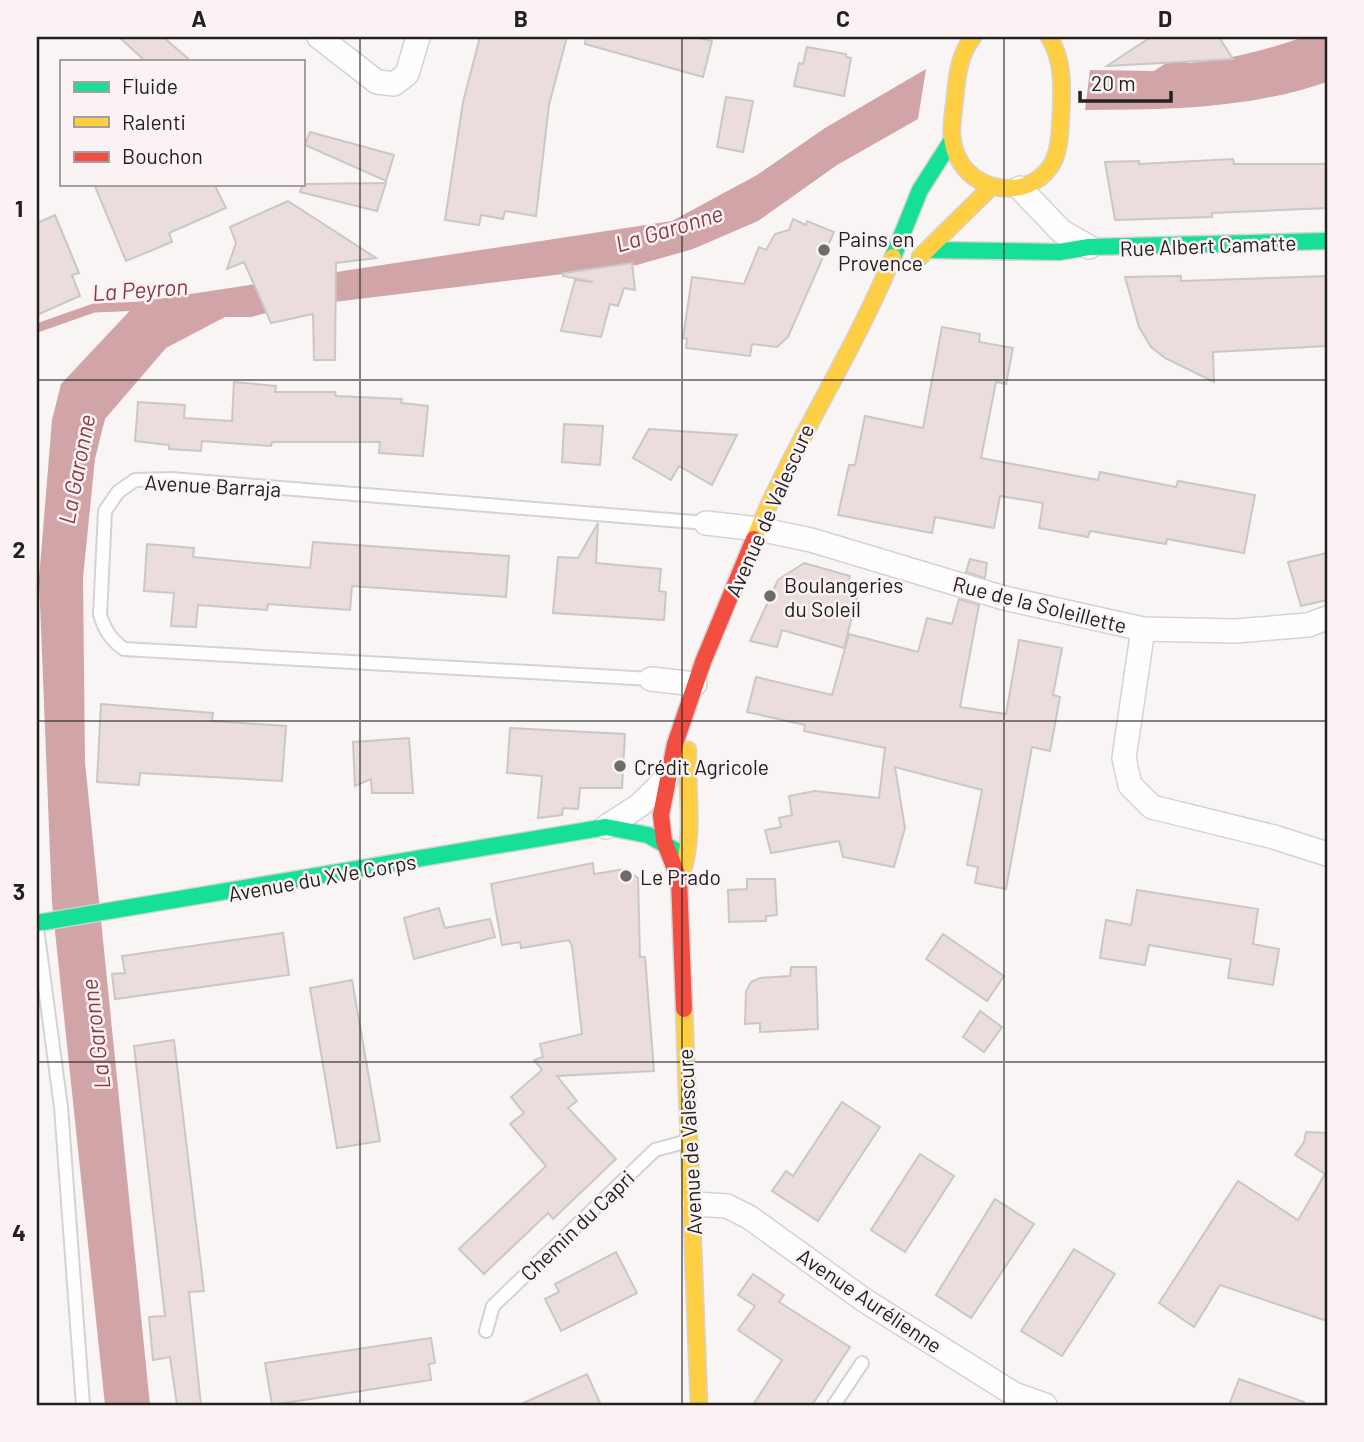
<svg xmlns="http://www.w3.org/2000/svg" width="1364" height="1442" viewBox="0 0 1364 1442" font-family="Barlow,sans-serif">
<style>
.water{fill:#d1a4a8}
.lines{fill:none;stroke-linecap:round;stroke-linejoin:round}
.stream{stroke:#d1a4a8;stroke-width:9}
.building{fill:#ebdcdd;stroke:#cac7c7;stroke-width:2}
.lane-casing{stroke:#d5d2d2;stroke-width:16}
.street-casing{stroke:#d5d2d2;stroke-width:26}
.fast-casing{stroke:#d5d2d2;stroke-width:19}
.slow-casing{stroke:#d5d2d2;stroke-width:19}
.jam-casing{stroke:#d5d2d2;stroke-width:19}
.lane{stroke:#fefefe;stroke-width:12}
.street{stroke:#fefefe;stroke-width:23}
.fast{stroke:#16e098;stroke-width:16}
.slow{stroke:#ffcf43;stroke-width:16}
.jam{stroke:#f24e42;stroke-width:16}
.grid{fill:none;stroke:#232020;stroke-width:2;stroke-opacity:0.55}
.poi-dot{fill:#6e6b6b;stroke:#fbf3f3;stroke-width:2.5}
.labels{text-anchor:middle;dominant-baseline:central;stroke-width:5;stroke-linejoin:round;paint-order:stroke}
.poi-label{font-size:21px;fill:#232020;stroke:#fbf3f3;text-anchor:start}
.street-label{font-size:21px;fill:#232020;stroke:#fbf3f3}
.water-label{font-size:23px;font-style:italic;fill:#893b46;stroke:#fbf3f3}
.neatline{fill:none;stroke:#232020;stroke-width:2.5}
.grid-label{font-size:23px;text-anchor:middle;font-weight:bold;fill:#232020}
</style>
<rect width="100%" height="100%" fill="#f9f5f5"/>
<g class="water">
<path d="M1304,37H1327V82C1248,109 1168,110 1085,110L1090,70L1154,71L1181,53L1188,63C1229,60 1265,50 1304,37Z"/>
<path d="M926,69L918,119L837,165L758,221L693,249L637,265L285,308L251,317H225L166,348L105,419L95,459L83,578L85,762L150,1405H105L52,903L39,579L52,420L61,384L138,302L672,221L757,175L825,128Z"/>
</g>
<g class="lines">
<path class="stream" d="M37,328L94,308L143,306"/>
</g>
<g class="building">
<path d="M119,37H163L191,61H145Z"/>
<path d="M480,37H567L549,105L536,216L505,211L503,219L481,215L479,225L445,220L463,102Z"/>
<path d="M586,37H694L712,41L703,77L585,44Z"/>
<path d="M1151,37H1219L1233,59L1107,66Z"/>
<path d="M807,47L846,54V57L851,58L844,96L794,86L799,63L803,64Z"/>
<path d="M726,97L753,101L743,152L717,147Z"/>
<path d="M310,132L394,155L386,181L305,145Z"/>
<path d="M1233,159L1234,164H1327V208L1212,213V217L1115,220L1105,162L1139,161V164Z"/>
<path d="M386,183L377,211L300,192L303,184Z"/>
<path d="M94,184H214L226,208L169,233L172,242L126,261Z"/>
<path d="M288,201L376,258L336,263L335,360H314L313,314L271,323L244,262L227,269L236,243L230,227Z"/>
<path d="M55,215L79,273L72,275L80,296L37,315V223Z"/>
<path d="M793,219L806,225L807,221L834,232L788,337L777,347L752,344L750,356L686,348L687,339L683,338L692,277L744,284L759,247L766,250L775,234L789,230Z"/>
<path d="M632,263L635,290L624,288L618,306L610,304L601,337L561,331L575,280L593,282L563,276V273Z"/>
<path d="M1181,276V281L1327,276V346L1213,352L1214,382L1165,358L1151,347L1139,327L1125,277Z"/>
<path d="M942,327L980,334L979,342L1013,348L1006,384L996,382L981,458L1098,480L1100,472L1176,487L1178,481L1255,495L1244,553L1167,539L1166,544L1090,531L1088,537L1039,528L1043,503L1000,496L994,528L935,517L932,533L838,515L849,465H855L865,416L923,428Z"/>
<path d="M234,382L276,386L275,392H335L336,396L402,399L401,403L428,406L423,456L379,453L380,442H272L271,446L202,441L201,451L169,449V445L135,441L138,402L185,405L184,418L232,421Z"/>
<path d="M564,424L603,426L600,465L562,462Z"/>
<path d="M649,429L737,435L712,485L679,466L671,480L633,458Z"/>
<path d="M598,523L596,563L661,569L659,591L666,592L664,620L553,613L558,557L578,558Z"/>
<path d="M313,542L509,556L506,597L352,586L350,610L268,604L267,610L198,605L196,627L171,626L174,593L144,591L147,544L194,548L193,557L310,568Z"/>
<path d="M1327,553V600L1301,606L1288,562Z"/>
<path d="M970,559L987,563L985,578L966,572Z"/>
<path d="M804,563L850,576L846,590L858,593L844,648L782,630L777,647L750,641L778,580Z"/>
<path d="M959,599L979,605L960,707L1006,714L1019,640L1062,648L1053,695L1060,697L1050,751L1032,747L1006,889L975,883L978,867L967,865L982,790L895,767L905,828L894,867L843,857L839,841L771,853L765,830L781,827L779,818L792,815L789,796L815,791L879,798L885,748L804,731L805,725L747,712L756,677L832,695L849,634L918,652L927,618L952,624Z"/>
<path d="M101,704L213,713L212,721L286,726L282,781L140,773L139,785L97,782Z"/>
<path d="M510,728L625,734L622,788H580L578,809L563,808L562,815L538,818L542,776L507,773Z"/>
<path d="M409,738L413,793H372L371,779L355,786L353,742Z"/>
<path d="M593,863L594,874L625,869L638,878L640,957H645L654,1071L557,1076L577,1101L568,1108L616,1159L553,1219L548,1213L484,1274L459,1249L546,1166L510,1124L524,1113L511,1097L542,1070L534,1060L543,1057L540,1044L582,1034L572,946L569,940L521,948L520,942L502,945L491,884Z"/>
<path d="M747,879H775L777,915L766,916V921L729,922L728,890L747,889Z"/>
<path d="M1137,890L1258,909L1253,944L1279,949L1273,985L1228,978L1231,959L1149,945L1145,965L1100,958L1106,920L1131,925Z"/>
<path d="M439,908L445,928L490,919L495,937L414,959L404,918Z"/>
<path d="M283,933L289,975L115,999L112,974L125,973L122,956Z"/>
<path d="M943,934L1004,976L987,1001L926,959Z"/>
<path d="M791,967H816L818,1029L760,1032V1023L745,1024L746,991L751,982L760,978L790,976Z"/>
<path d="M352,980L380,1141L337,1148L310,988Z"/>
<path d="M980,1011L1002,1027L984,1052L963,1037Z"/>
<path d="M174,1040L204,1291L189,1292L201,1405H177L170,1357L153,1360L149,1317L165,1316L134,1046Z"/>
<path d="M842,1102L880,1127L818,1221L772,1191L786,1171L793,1176Z"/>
<path d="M1306,1132L1327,1133V1321L1220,1285L1194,1327L1159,1303L1238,1181L1298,1220L1325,1174L1295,1155L1304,1142Z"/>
<path d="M920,1154L954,1176L905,1252L871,1230Z"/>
<path d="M995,1199L1034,1224L971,1318L936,1295Z"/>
<path d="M1074,1249L1115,1274L1062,1356L1021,1331Z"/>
<path d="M616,1252L637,1293L561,1331L545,1299L559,1292L555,1284Z"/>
<path d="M753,1274L784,1295L779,1302L850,1347L812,1405H753L782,1360L738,1330L755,1306L738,1295Z"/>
<path d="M431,1338L435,1363L429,1364L431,1380L272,1405L265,1363Z"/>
<path d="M587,1374L601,1405H519Z"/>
<path d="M1239,1379L1304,1402V1405H1229Z"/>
</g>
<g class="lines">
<g class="lane-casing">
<g id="lane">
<path d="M651,679L124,649C110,639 105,630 100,615L105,511L118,492L135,480L171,479L706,523"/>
<path d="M37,928L61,1107L83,1405"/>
<path d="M486,1331L493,1306L655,1150L688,1141"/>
<path d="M834,1405L862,1363"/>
</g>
</g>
<g class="street-casing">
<g id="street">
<path d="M319,37L377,82L394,84L407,74L418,37"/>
<path d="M1020,188L1061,231L1089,247"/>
<path d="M706,523L758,529L811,540L1004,598L1143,629L1235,631L1308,625L1327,618"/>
<path d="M1143,629L1124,758L1130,785L1152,807L1274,837L1327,854"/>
<path d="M651,679L695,684"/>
<path d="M606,827L640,805L666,779"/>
<path d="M694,1204L727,1206L749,1217L864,1300L1014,1394L1045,1405"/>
</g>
</g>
<g class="fast-casing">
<g id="fast">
<path d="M928,250L1059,252L1089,247L1327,241"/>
<path d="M893,257L920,190L952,140"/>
<path d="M37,923L606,827L648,835L678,852"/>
</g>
</g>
<g class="slow-casing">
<g id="slow">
<path d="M973,37C959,55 957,76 955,98C953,117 948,137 957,156C973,192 1026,201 1050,167C1060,153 1060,132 1061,115C1062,88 1064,61 1049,37"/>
<path d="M920,257L990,188"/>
<path d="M754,539C794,442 853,354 893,257"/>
<path d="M682,873C695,834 686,791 688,750"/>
<path d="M684,1009L699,1405"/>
</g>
</g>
<g class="jam-casing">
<path id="jam" d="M684,1009L679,879L664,841L661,815L675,744L703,662L754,539"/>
</g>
<use href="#lane" class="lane"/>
<use href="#street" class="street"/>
<use href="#fast" class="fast"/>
<use href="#slow" class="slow"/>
<use href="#jam" class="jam"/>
</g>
<path class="grid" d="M360,37V1405M682,37V1405M1004,37V1405M37,380H1327M37,721H1327M37,1062H1327"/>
<g class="poi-dot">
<circle cx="824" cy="250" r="7"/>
<circle cx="770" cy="596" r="7"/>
<circle cx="620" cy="766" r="7"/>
<circle cx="626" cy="876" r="7"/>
</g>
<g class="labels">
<g class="poi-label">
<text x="838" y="238">Pains en<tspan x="838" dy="24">Provence</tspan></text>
<text x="784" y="584">Boulangeries<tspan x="784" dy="24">du Soleil</tspan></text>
<text x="634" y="766">Crédit Agricole</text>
<text x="640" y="876">Le Prado</text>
</g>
<g class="street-label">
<text transform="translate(1208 245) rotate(-2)">Rue Albert Camatte</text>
<text transform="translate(213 485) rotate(3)">Avenue Barraja</text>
<text transform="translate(769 510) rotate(-66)">Avenue de Valescure</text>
<text transform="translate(1040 604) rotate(14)">Rue de la Soleillette</text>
<text transform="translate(322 877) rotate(-10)">Avenue du XVe Corps</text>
<text transform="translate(689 1142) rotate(-93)">Avenue de Valescure</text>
<text transform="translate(577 1225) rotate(-44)">Chemin du Capri</text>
<text transform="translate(870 1300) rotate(34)">Avenue Aurélienne</text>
</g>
<g class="water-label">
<text transform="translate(669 228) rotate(-17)">La Garonne</text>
<text transform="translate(140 289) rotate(-4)">La Peyron</text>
<text transform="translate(76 469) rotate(-79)">La Garonne</text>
<text transform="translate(95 1034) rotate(-97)">La Garonne</text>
</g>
</g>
<rect width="1364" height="1442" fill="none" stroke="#fbf3f3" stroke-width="77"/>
<rect x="60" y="60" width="245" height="126" fill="#fbf3f3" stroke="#a59f9f" stroke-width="2"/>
<rect x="74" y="82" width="35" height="10" fill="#16e098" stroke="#a59f9f" stroke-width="2"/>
<text x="122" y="94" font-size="21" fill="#232020">Fluide</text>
<rect x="74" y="117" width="35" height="10" fill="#ffcf43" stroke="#a59f9f" stroke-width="2"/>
<text x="122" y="130" font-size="21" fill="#232020">Ralenti</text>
<rect x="74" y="152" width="35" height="10" fill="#f24e42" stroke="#a59f9f" stroke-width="2"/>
<text x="122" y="164" font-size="21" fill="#232020">Bouchon</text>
<path d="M1080 91v10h91v-10" fill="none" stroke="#232020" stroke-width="3.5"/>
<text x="1091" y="91" font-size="21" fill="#232020" stroke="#fbf3f3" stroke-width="5" paint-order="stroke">20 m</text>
<rect x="38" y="38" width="1288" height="1366" class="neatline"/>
<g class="grid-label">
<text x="199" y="27">A</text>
<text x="521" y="27">B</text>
<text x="843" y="27">C</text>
<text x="1165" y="27">D</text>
<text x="19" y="217">1</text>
<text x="19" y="558">2</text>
<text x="19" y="900">3</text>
<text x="19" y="1241">4</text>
</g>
</svg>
